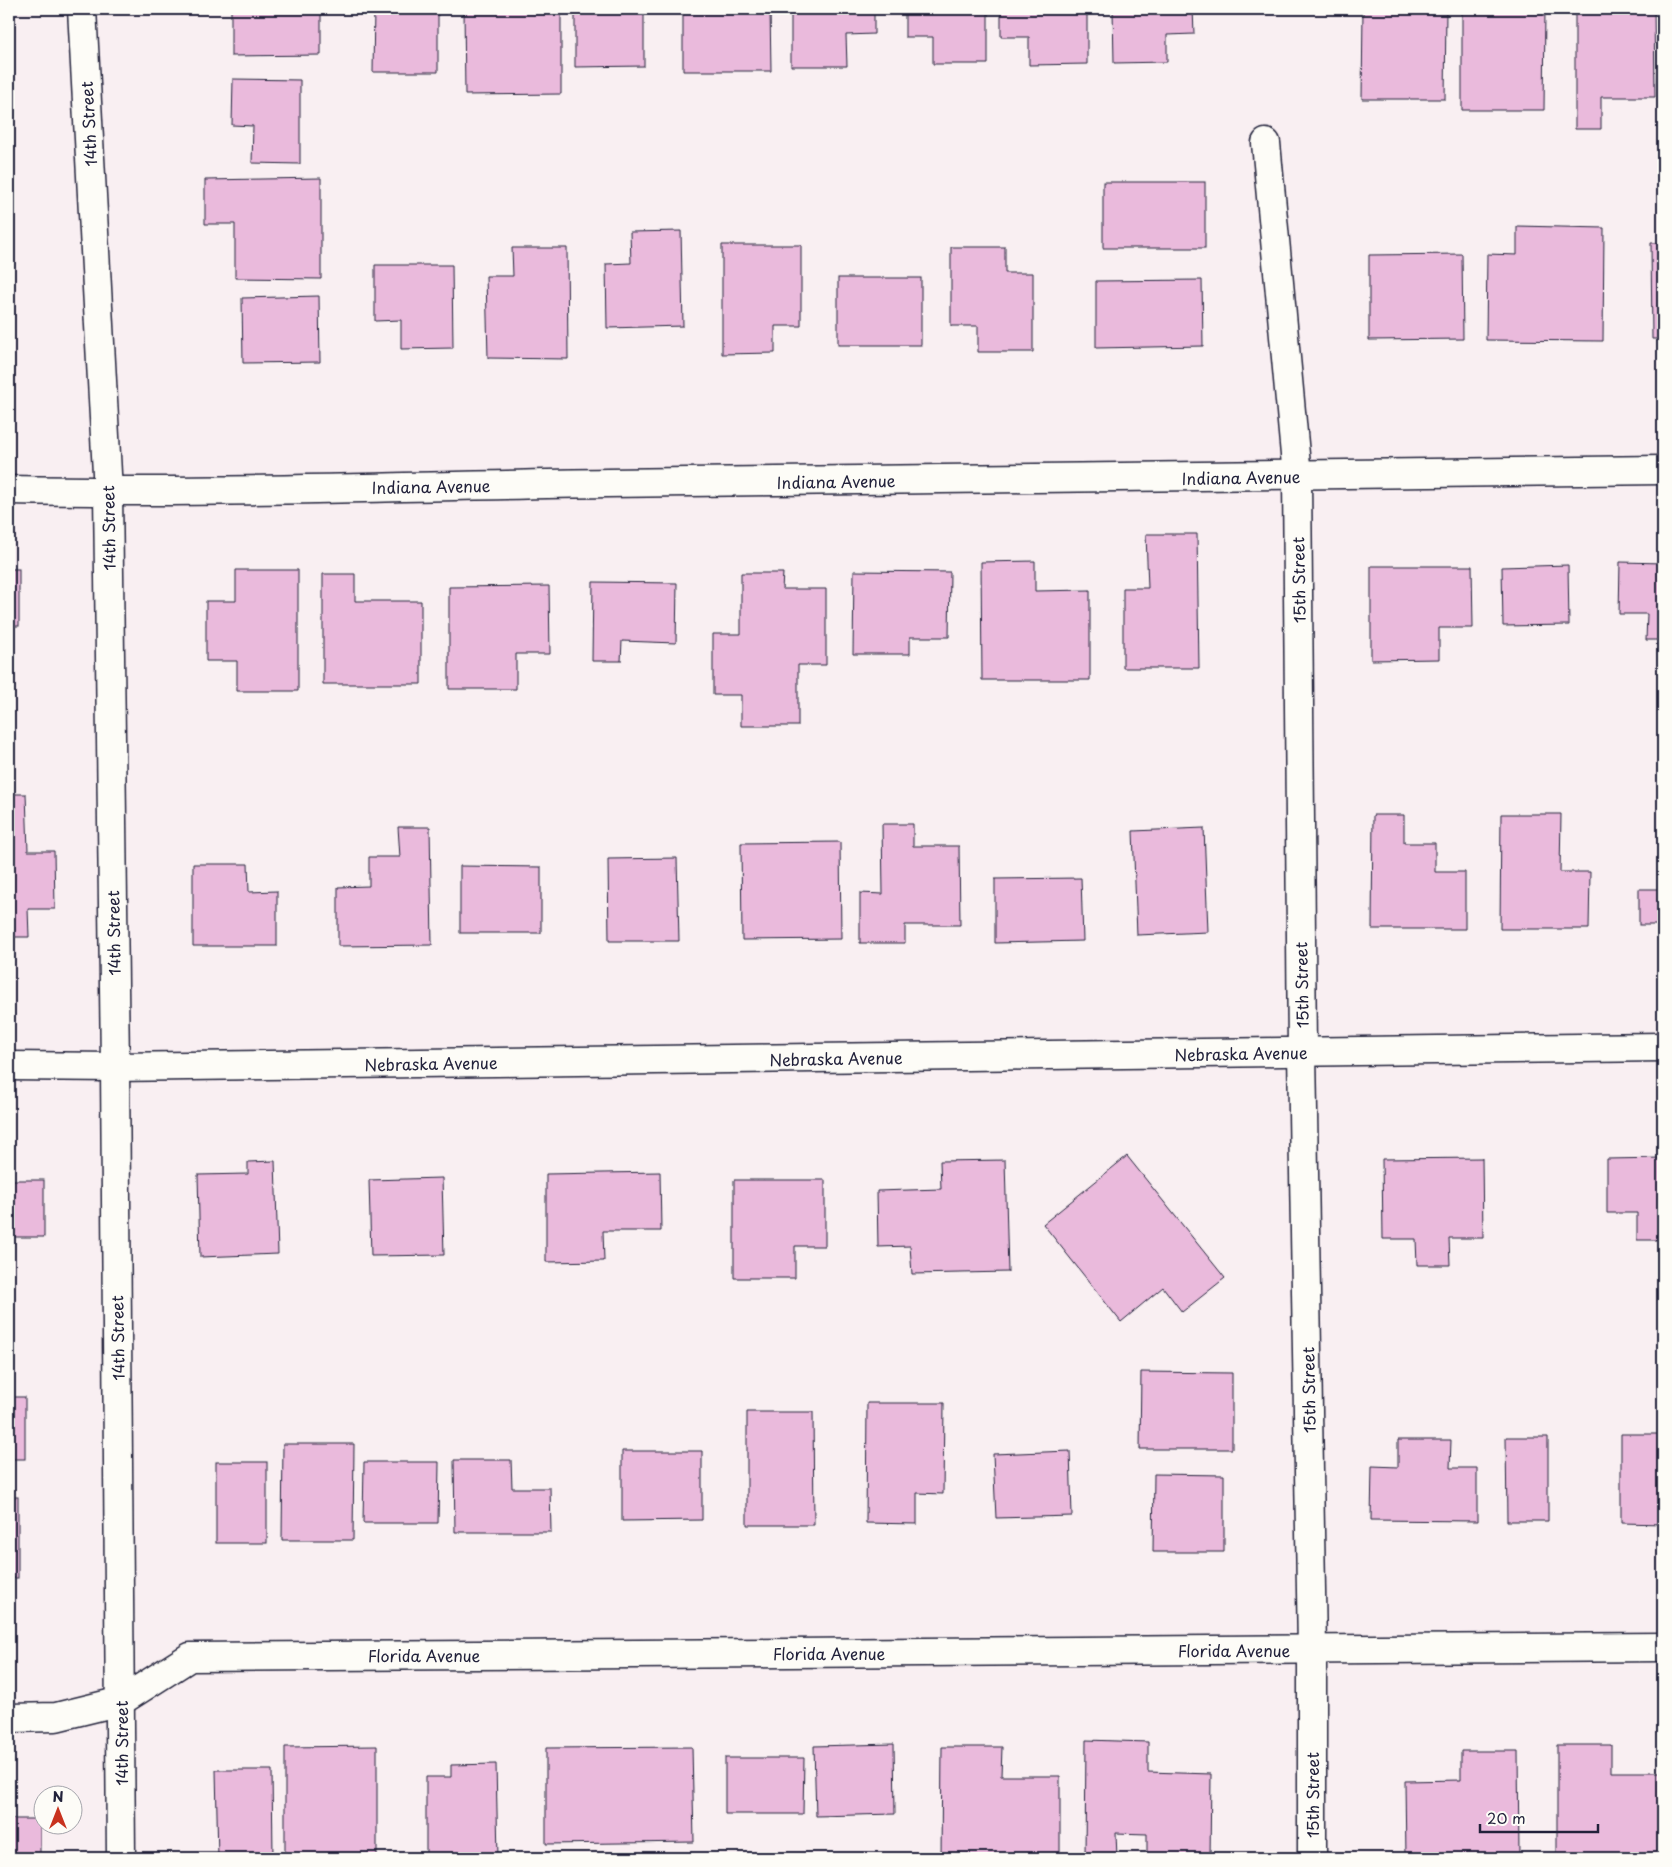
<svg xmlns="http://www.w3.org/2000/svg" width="1672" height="1867" viewBox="0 0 1672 1867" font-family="'Playpen Sans',sans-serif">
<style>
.building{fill:#eabadc;stroke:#22223b}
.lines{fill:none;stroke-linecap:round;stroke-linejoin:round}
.minor-casing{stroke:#22223b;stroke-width:31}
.tertiary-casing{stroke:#22223b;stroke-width:31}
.secondary-casing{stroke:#22223b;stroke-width:31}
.minor{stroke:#fdfcf7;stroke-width:28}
.tertiary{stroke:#fdfcf7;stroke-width:28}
.secondary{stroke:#fdfcf7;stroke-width:28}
.labels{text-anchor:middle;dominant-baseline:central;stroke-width:4.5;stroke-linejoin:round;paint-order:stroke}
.street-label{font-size:16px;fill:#22223b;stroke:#fdfcf7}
</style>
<rect width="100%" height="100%" fill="#f9eff2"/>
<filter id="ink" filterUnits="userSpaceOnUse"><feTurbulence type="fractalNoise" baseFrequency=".02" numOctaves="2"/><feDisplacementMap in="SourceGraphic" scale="10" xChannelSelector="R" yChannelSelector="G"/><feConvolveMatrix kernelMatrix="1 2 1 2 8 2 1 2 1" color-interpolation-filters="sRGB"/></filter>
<g filter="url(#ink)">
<g class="building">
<path d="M231,9H321V55L231,56Z"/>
<path d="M374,9H438V72H373Z"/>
<path d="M464,9H561V94L465,95Z"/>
<path d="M575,9H644V66L575,67Z"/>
<path d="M683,9H770L771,71H683Z"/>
<path d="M791,9H874V34L846,35L847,66H791Z"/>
<path d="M905,9H988V64H933V37H905Z"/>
<path d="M1001,9H1087V64L1029,65V37H1001Z"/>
<path d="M1113,9H1193L1194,34L1167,35V62L1114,63Z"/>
<path d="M1363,9H1446L1445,99H1362Z"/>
<path d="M1462,9H1545L1544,110H1462Z"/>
<path d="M1575,9H1654L1655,97H1601V129H1575Z"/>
<path d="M233,79L300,80V164L252,163L253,126L232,125Z"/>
<path d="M9,112H10L11,198H9Z"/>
<path d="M321,178V279L235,278V224H205V180Z"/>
<rect x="1103" y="182" width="102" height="66"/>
<path d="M1517,226L1604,228L1603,341L1486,340L1487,254L1517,255Z"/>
<path d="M681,231L683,326L607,328L606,264L631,263L630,232Z"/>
<path d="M1651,243H1663V339H1652Z"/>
<path d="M722,245H801V326H775V353L722,354Z"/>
<path d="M951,247H1005V273H1033V352H978V326H951Z"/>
<path d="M512,248H567L568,359L488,358L486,276H513Z"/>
<path d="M1462,254L1463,339L1369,340V255Z"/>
<path d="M375,265H452L453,348L401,349V320L375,321Z"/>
<rect x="838" y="278" width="83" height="67"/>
<path d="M1202,280L1203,346L1096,348V281Z"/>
<path d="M319,296L320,362L243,363L242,298Z"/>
<path d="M1146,534H1197L1199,668H1123V588H1148Z"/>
<path d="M1035,561V591L1090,590V680H982L981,562Z"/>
<path d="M1620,562L1663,563V640H1646L1647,614H1619Z"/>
<path d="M1568,565L1569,625L1503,626L1502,567Z"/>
<path d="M1371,566H1472L1473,628H1439V659L1371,660Z"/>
<rect x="9" y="569" width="10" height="57"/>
<path d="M236,570H298V691H237V661H206V601H236Z"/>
<path d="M854,571L950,572L949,637H910V654H853Z"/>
<path d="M741,573H783L782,589H826V665H798V726H741V695H713V634H741Z"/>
<path d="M323,574H355V601H421V684H323Z"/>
<path d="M593,582L677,583L676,643L622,641L621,661H592Z"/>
<path d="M549,586L550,654H516V689H449V587Z"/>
<path d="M9,794H26L28,851H54L55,909H28L29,937H9Z"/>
<path d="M1501,814H1561L1560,872H1590L1589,929H1500Z"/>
<path d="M1373,815H1404V843H1435V872H1465V929H1372Z"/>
<path d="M882,824H913V846H959L960,925H905V943H860V893L883,894Z"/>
<path d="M398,827H430L432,945L338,946V887L369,886V857H400Z"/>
<path d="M1204,828L1208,932L1137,935L1133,831Z"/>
<path d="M840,842L841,939L742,940L741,843Z"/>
<path d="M677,858L679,941H609L608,859Z"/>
<path d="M193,864H248L249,892L277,891V946H193Z"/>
<path d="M460,866L541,867V933H460Z"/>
<path d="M1081,878L1083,941L995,943V879Z"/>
<rect x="1639" y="889" width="24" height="36"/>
<path d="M1127,1156L1225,1278L1182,1312L1163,1287L1121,1322L1043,1224Z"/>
<path d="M1482,1158L1483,1238H1449L1450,1265H1417L1416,1239H1383L1382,1159Z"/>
<path d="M1663,1158V1240H1637V1213H1607V1159Z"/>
<path d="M1005,1160L1008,1272L912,1274L910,1246L878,1247L877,1191L941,1189L940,1161Z"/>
<path d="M275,1161L278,1254L200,1257L198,1175L248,1174V1162Z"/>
<path d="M660,1172L661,1231H603L604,1261L546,1262V1174Z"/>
<path d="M442,1178L444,1255L371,1256L369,1180Z"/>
<rect x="9" y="1180" width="35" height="57"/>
<path d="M734,1180H825V1246H795V1278H734Z"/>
<path d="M1141,1372L1232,1373V1449H1140Z"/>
<rect x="9" y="1397" width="16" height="62"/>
<path d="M867,1403H944L943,1494L917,1493V1524L866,1523Z"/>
<path d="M747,1412H813L814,1525H747Z"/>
<path d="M1621,1434H1663V1524L1621,1523Z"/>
<path d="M1506,1437H1548V1521H1507Z"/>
<path d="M1398,1440H1451L1450,1468H1477V1521L1371,1520L1372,1466L1398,1467Z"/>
<path d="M283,1444H354L353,1540H282Z"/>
<path d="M622,1451H702V1520L622,1521Z"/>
<path d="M1070,1451L1072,1516L996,1518L993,1454Z"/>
<path d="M454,1460H511L512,1488H550L551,1532H455Z"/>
<rect x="216" y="1462" width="51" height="81"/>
<path d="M364,1462H439L438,1523H363Z"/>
<path d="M1154,1474L1224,1475V1552H1153Z"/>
<rect x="9" y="1497" width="9" height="81"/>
<path d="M1086,1740L1148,1742V1772L1211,1774L1210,1858H1147V1834L1116,1833L1117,1858H1085Z"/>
<path d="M894,1744L895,1814L816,1816L814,1746Z"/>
<path d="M1557,1745H1611V1772H1663V1855H1557Z"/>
<path d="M377,1746V1858H285V1747Z"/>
<path d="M692,1747L694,1842L546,1844V1748Z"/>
<path d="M942,1747H1002L1001,1776H1060V1858H941Z"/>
<path d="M1461,1751H1518L1519,1858H1406L1405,1781L1461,1780Z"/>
<path d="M725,1758H804L803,1814H725Z"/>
<path d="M496,1764L498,1858H426V1777H451V1765Z"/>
<path d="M216,1770H272L273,1858H218Z"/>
<rect x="9" y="1819" width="31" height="39"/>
</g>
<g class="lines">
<g class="minor-casing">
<g id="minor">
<path d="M82,9L108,492L115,1067L121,1858"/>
<path d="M1266,143L1297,476L1302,1052"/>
<path d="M9,490C208,494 408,486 607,483C959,478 1311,476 1663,470"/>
<path d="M9,1718L56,1717L121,1701L190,1657L1663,1647"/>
</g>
</g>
<g class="tertiary-casing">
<path id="tertiary" d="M1302,1052L1312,1650V1858"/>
</g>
<g class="secondary-casing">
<path id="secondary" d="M9,1066L115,1067L1663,1047"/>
</g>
<use href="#minor" class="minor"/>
<use href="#tertiary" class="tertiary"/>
<use href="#secondary" class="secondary"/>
</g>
</g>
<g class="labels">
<g class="street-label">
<text transform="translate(88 124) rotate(-93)">14th Street</text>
<text transform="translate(1241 477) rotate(-1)">Indiana Avenue</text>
<text transform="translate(836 481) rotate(-1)">Indiana Avenue</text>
<text transform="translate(431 486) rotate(-1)">Indiana Avenue</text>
<text transform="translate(108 528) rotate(-91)">14th Street</text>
<text transform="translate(1298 580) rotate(-91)">15th Street</text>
<text transform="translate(113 933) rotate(-91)">14th Street</text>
<text transform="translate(1301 985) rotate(-91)">15th Street</text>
<text transform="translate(1241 1053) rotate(-1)">Nebraska Avenue</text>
<text transform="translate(836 1058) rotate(-1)">Nebraska Avenue</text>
<text transform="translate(431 1063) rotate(-1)">Nebraska Avenue</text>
<text transform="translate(117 1338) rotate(-91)">14th Street</text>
<text transform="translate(1308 1390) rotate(-91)">15th Street</text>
<text x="1234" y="1650">Florida Avenue</text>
<text x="829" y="1653">Florida Avenue</text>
<text x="424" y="1655">Florida Avenue</text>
<text transform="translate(121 1743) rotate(-90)">14th Street</text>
<text transform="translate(1312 1795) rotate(-90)">15th Street</text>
</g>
</g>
<rect width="1672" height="1867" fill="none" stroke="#fdfcf7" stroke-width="30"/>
<rect x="15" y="15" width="1642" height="1837" fill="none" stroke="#22223b" stroke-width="2" filter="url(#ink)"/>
<g transform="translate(58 1810)"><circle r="24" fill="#fdfcf7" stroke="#a5a5ac"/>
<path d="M0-4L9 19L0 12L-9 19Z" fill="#c8321e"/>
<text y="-8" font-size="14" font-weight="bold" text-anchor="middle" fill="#22223b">N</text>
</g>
<path d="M1480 1824v8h118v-8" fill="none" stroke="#22223b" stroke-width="2.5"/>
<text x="1487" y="1824" font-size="15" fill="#22223b" stroke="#fdfcf7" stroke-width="4" paint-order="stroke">20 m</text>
</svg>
